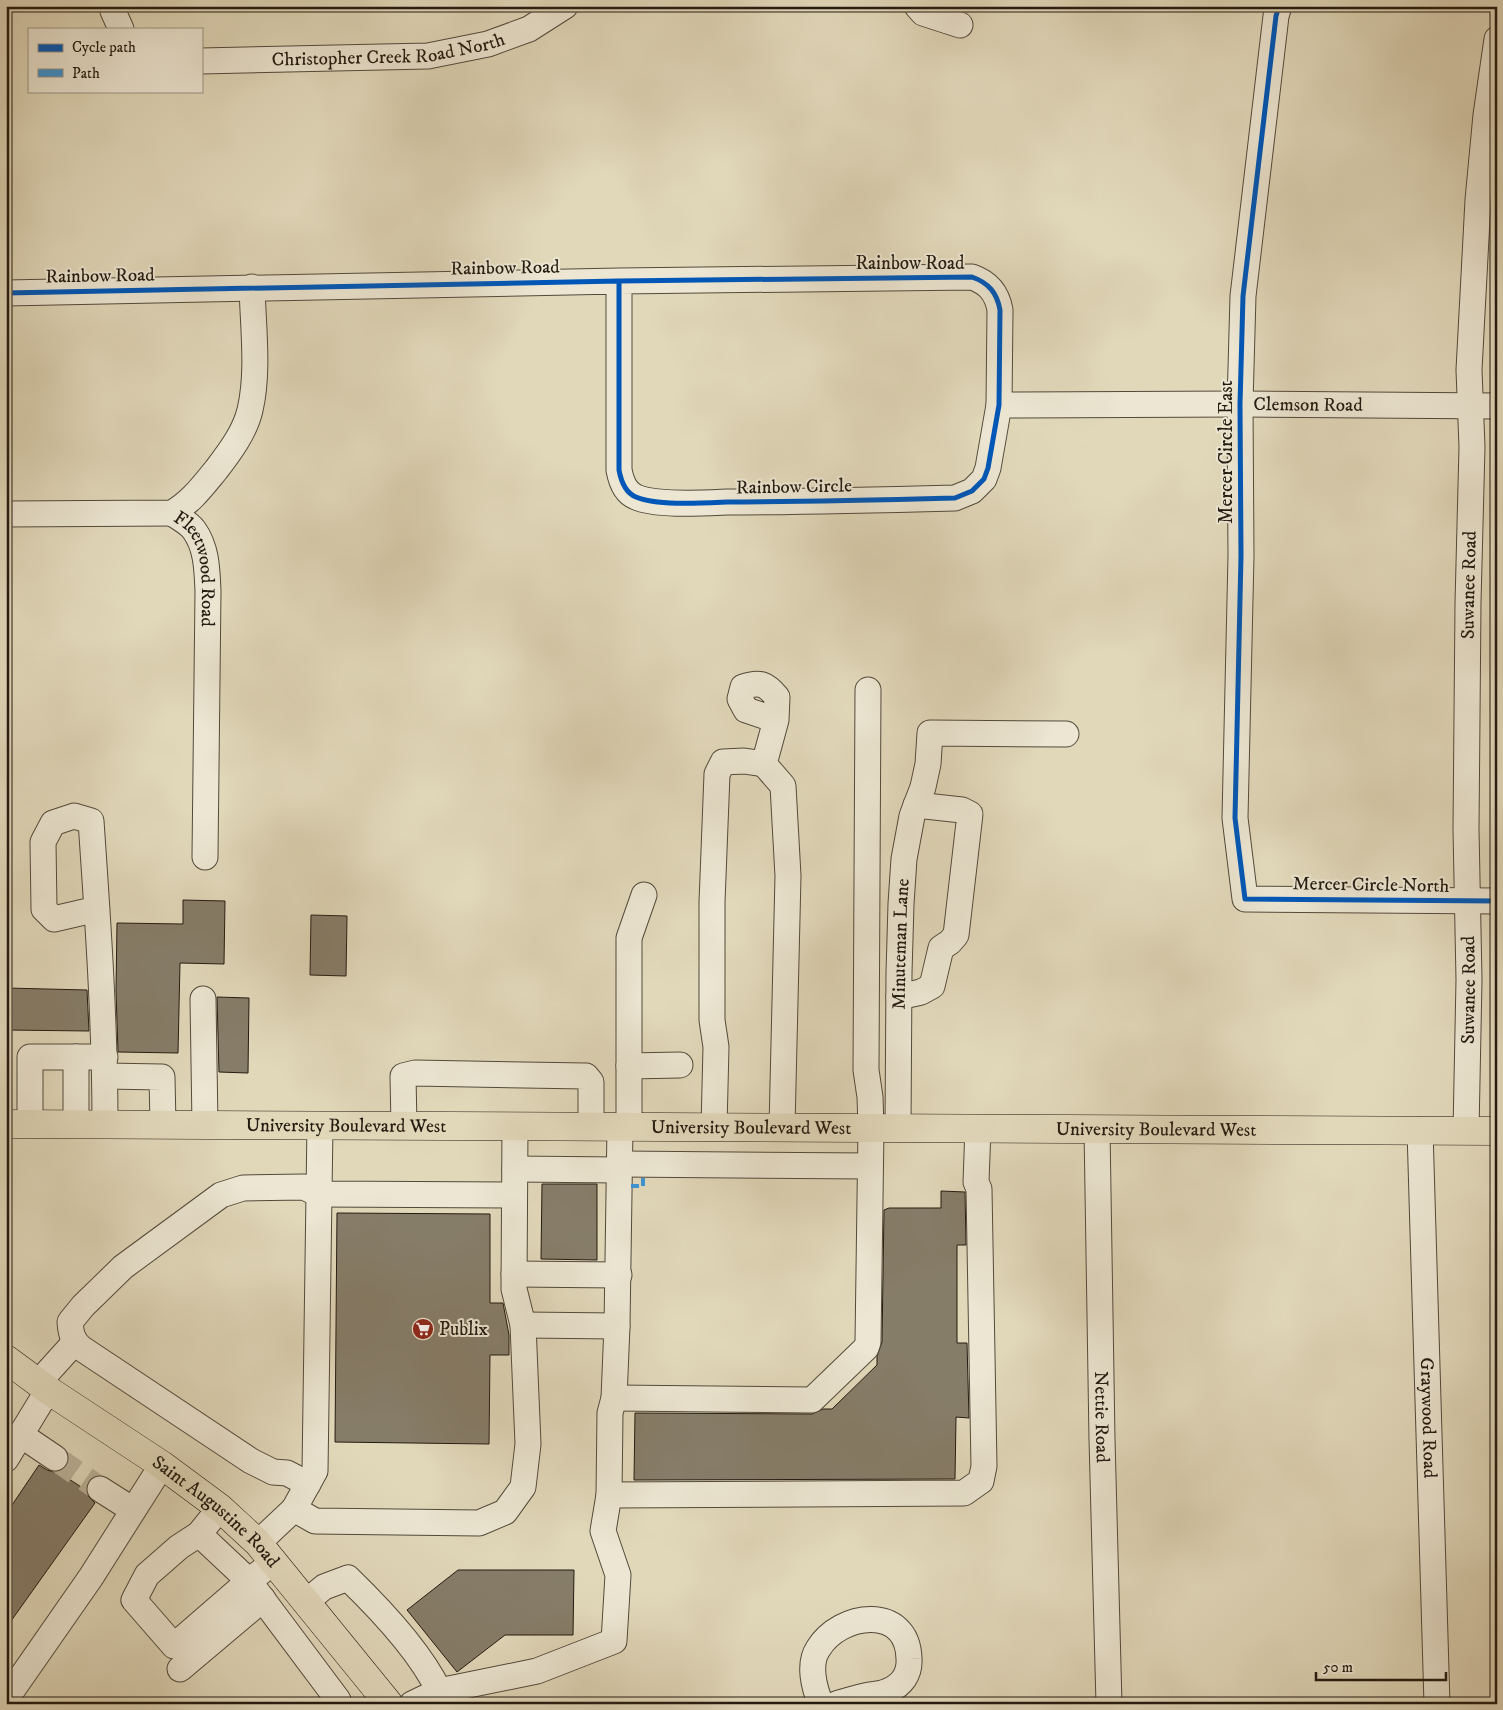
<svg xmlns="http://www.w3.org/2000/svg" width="1503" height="1710" viewBox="0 0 1503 1710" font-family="'IM FELL DW Pica',serif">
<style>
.building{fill:#867d69;stroke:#241b11}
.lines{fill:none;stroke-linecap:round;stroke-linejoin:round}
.minor-tunnel{stroke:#bbb298;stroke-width:25;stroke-dasharray:25 12;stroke-linecap:butt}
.minor-casing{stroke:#534a3b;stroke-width:27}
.major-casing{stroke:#241b11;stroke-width:29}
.minor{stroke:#ece6d2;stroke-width:25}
.major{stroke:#e1d8ba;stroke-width:28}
.quiet{stroke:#3b94d3;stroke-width:4;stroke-dasharray:8 4;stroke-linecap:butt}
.cycleway-casing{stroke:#ece6d2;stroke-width:8}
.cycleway{stroke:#0057b8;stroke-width:5}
.labels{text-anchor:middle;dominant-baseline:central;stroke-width:4;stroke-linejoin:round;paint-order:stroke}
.street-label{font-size:19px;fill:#241b11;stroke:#ece6d2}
.poi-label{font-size:19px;fill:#241b11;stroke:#ece6d2;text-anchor:start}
</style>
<rect width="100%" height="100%" fill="#e1d8ba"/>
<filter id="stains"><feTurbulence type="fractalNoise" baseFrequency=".004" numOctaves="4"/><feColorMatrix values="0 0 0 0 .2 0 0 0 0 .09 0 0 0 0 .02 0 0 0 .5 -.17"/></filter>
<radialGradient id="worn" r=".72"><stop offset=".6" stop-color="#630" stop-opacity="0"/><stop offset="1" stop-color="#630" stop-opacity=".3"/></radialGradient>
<g class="building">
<path d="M183,900L225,901L224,964L180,963L178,1053L118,1052L116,991L117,923L183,924Z"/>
<path d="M311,915L347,916L346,976L310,975Z"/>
<path d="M6,988L87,990L89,1031L6,1030Z"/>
<path d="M217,997L249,998L248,1073L219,1072Z"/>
<path d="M542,1184H597V1260L541,1259Z"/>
<path d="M941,1191L965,1192L966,1245H957V1343H967L969,1418L956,1417L955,1479L634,1480L635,1413L812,1414L823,1409H832L877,1365V1356L882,1342L884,1210L889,1208H941Z"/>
<path d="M337,1213L490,1214V1303H503L509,1335V1355H490L489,1444L335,1442Z"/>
<path d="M39,1465L47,1470L54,1472H58L86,1490L88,1496L95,1503L6,1628V1514Z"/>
<path d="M458,1570H574L573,1635H505L457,1672L407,1610Z"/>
</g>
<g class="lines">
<path class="minor-tunnel" d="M55,1458L100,1489"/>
<g class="minor-casing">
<g id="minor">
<path d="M113,6V11L121,29"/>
<path d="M917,6L923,13L960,25"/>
<path d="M1279,6L1276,16L1243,296L1240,404L1241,556L1235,818L1245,899L1497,901"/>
<path id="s1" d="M201,61L428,56L488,44L529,29L565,6"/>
<path d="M6,293L619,281L972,277C989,283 997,293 1000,310L999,405L988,468L984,479L972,491L955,498C879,500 803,502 727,502C704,503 656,506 636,497C626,493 621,481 619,470V281"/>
<path id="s2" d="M999,405L1240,404L1497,406"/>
<path id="s3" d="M172,513C179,518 189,523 194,530C207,548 207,570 208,591L205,857"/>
<path d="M6,514L172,513C191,502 202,487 216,470C229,453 245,432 250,410C259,372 253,326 252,287"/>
<path d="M776,720L746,710L740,699L743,687C760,681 766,684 777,697L776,720L764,764L783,786L788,876L782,1127"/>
<path d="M97,909L54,919L44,909L43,842L53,823L74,816L91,821C98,922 105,1023 105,1125"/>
<path d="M899,997L921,992L932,986L941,948L950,942L956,935L970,814L962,810L916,805"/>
<path d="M203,999L205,1125"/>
<path d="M629,1066L680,1065"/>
<path d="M105,1076L162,1077L163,1125"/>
<path d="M30,1124V1057H105"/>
<path d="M76,1124V1057"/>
<path d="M404,1126L403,1076L415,1073L586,1076L591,1082V1127"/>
<path d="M620,1127L617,1326L614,1398L610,1413L609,1495L964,1493L981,1481L984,1466L979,1189L976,1182L978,1128"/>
<path d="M629,1127V938L644,895"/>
<path d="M714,1127L716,1047L712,1020V902L717,774L723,762L744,761L764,764"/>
<path id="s4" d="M898,1128L899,973L901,904L904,859L912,816L923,787L928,764L930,733L1066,734"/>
<path id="s5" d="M1097,1129L1102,1439L1109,1704"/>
<path id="s6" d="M1420,1130L1437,1704"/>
<path id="s7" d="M1466,1131L1469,980L1466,829L1468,603L1472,447L1469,370L1478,200L1486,115L1497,39"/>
<path d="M620,1164L870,1166"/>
<path d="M515,1169L620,1170"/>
<path d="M514,1274L619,1275"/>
<path d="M523,1325L617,1326"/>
<path d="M38,1383L75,1342"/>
<path d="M614,1398L812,1400L866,1348L868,1342L871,1128L870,1097L866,1070L868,690"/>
<path d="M21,1435L55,1458"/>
<path d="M6,1459L48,1390"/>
<path d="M308,1484L287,1473L273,1472L251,1461L81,1348C72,1340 71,1333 70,1322L83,1306L123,1267L221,1195L243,1188L304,1187L318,1194L514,1195"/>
<path d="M100,1489L133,1510"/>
<path d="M220,1508L199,1534L179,1547L147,1575L134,1600L174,1646L249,1581L338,1700"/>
<path d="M294,1509L315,1521L479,1523L505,1512L523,1487L528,1444L523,1325L514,1289L515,1126"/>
<path d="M199,1534L249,1581L262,1571"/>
<path d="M258,1543L294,1509L315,1471L320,1125"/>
<path d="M306,1602L324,1587L348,1578C380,1609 420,1651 439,1691"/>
<path d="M180,1669L263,1599"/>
<path d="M6,1699L91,1577L162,1465"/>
<path d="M412,1704L439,1691L537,1671L614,1641L618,1575L603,1531L609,1495"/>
<path d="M821,1704C814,1688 808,1664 818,1649C840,1612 908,1604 909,1659C910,1674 902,1685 888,1691C882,1694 875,1694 869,1695C858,1697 847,1701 836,1704"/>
</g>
</g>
<g class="major-casing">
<g id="major">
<path id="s8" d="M6,1124L1497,1131"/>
<path id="s9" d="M6,1359L48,1390L162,1465L220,1508L258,1543L389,1704"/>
</g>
</g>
<use href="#minor" class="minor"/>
<use href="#major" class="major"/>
<path class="quiet" d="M631,1186H643V1174"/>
<g class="cycleway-casing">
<g id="cycleway">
<path d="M1279,6L1276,16L1243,296L1240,404L1241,556L1235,818L1245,899L1497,901"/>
<path d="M6,293L619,281L972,277C989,283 997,293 1000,310L999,405L988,468L984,479L972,491L955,498C879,500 803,502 727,502C704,503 656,506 636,497C626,493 621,481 619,470V281"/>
</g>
</g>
<use href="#cycleway" class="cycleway"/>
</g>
<defs>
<g id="supermarket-disc" transform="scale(1.125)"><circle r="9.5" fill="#8f2418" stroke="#ece6d2"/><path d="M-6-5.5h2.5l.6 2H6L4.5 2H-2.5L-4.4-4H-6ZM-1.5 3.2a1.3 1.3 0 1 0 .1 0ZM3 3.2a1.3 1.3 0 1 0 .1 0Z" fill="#fff"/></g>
</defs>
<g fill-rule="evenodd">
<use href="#supermarket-disc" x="423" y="1329"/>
</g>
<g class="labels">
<g class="street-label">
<text stroke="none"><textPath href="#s1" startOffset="188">Christopher Creek Road North</textPath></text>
<text x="910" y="263">Rainbow Road</text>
<text transform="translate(505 268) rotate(-1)">Rainbow Road</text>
<text transform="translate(100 276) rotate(-1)">Rainbow Road</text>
<text stroke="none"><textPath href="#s2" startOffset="309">Clemson Road</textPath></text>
<text transform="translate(1226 452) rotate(-90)">Mercer Circle East</text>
<text transform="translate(794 487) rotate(-1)">Rainbow Circle</text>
<text stroke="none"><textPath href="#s3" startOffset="66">Fleetwood Road</textPath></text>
<text stroke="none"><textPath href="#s7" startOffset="546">Suwanee Road</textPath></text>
<text transform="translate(1371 885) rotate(1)">Mercer Circle North</text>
<text stroke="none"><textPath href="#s4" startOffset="184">Minuteman Lane</textPath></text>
<text stroke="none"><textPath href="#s7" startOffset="141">Suwanee Road</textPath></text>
<text stroke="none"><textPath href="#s8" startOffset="340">University Boulevard West</textPath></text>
<text stroke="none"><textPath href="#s8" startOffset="745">University Boulevard West</textPath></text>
<text stroke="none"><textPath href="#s8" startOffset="1150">University Boulevard West</textPath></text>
<text stroke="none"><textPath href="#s5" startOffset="288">Nettie Road</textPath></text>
<text stroke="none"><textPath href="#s6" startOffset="288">Graywood Road</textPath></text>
<text stroke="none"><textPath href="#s9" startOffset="260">Saint Augustine Road</textPath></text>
</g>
<g class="poi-label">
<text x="439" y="1329">Publix</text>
</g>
</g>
<rect width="1503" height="1710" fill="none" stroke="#e1d8ba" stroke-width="25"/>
<rect x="8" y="8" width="1488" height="1695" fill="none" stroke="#241b11" stroke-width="2.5"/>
<rect x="12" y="12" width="1478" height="1685" fill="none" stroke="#241b11"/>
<rect x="28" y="28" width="175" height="65" fill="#ece6d2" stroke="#9c9585"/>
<rect x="38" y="44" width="25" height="8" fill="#0057b8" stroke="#9c9585"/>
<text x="72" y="52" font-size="15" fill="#241b11">Cycle path</text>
<rect x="38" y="69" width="25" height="8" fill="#3b94d3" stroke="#9c9585"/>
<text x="72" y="78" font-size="15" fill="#241b11">Path</text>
<path d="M1316 1672v8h130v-8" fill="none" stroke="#241b11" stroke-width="2.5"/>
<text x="1323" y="1672" font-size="15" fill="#241b11" stroke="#ece6d2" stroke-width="4" paint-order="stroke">50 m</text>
<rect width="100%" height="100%" filter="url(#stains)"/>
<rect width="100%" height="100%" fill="url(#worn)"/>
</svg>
